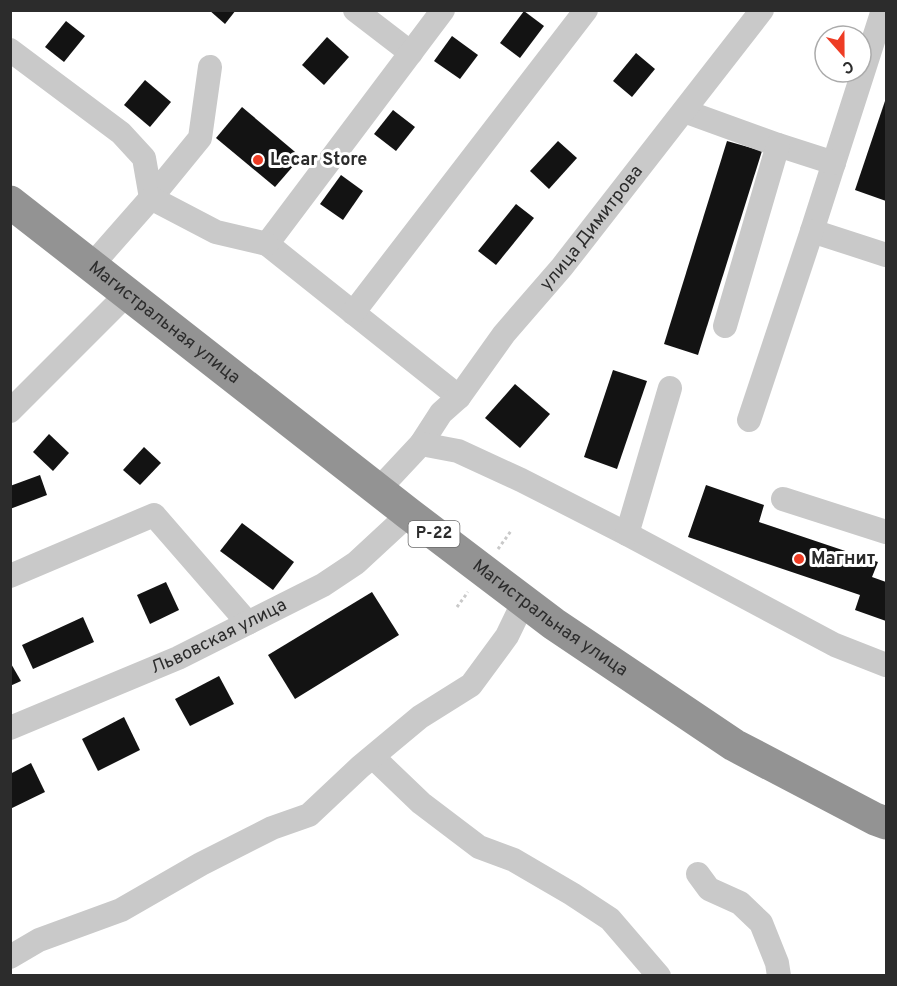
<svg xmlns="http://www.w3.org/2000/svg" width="897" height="986" viewBox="0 0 897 986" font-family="Overpass,sans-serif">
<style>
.building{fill:#131313}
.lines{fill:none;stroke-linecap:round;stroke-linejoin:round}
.path{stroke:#c9c9c9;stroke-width:3;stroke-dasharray:3 3;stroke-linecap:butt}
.minor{stroke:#c9c9c9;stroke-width:24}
.highway{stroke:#939393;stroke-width:33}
.poi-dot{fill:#ee3c24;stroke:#fff;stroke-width:2}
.labels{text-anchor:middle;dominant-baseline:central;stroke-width:6;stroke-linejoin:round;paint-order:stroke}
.shield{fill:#fff;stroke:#6b6b6b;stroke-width:1.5}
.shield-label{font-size:16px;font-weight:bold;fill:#2c2c2c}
.poi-label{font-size:18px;font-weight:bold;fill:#2c2c2c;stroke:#fff;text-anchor:start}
.street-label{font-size:18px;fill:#2c2c2c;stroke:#fff}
</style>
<rect width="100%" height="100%" fill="#fff"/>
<g class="building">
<path d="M209,10H236L225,24Z"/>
<path d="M524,11L544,26L520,58L500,43Z"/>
<path d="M66,21L85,36L64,62L45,47Z"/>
<path d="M452,36L478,55L460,79L434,61Z"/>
<path d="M327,37L349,57L324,85L302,65Z"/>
<path d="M636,53L655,69L632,97L613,81Z"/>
<path d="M145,80L171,102L150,127L124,105Z"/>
<path d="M886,98V201L855,190Z"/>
<path d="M242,107L301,157L275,187L216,138Z"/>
<path d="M393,110L415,127L396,151L374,134Z"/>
<path d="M558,141L577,158L549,189L530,171Z"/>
<path d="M727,141L762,151L698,355L664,344Z"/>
<path d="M341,175L363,191L343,220L320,204Z"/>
<path d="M516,204L534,218L496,265L478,251Z"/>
<path d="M613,370L647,381L617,469L584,457Z"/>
<path d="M515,384L550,414L520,448L485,418Z"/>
<path d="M49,434L69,453L53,471L33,452Z"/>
<path d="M144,447L161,463L140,485L123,470Z"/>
<path d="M40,475L47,495L10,509V486Z"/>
<path d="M706,485L764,505L759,522L878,562L872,577L886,582V621L855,610L860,595L688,537Z"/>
<path d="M242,523L294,562L273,590L220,551Z"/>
<path d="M166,582L179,610L150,624L137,595Z"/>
<path d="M372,592L399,635L295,699L268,655Z"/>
<path d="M83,617L94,642L33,669L22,645Z"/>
<path d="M10,662L21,681L10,686Z"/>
<path d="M219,676L234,704L190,726L175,699Z"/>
<path d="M124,717L140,750L98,771L82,739Z"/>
<path d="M31,763L45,792L10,809V774Z"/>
</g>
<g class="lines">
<g class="path">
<path d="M498,549L511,531"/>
<path d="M457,607L468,592"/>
</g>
<g class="minor">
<path d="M355,10L411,53"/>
<path d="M443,10L267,244L459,397"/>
<path d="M883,10L812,231L886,255"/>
<path d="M10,50L121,133L144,158L151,198L200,138L210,67"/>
<path d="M684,111L778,145L834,163"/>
<path d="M92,265L151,198L216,232L267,244"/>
<path d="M353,313L586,10"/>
<path d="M725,326L778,145"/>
<path d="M10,411L128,293"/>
<path d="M749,420L812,231"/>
<path id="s1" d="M421,444L441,413L459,397L504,334L562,267L762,10"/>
<path d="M378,490L421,444L458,451L521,480L627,534L835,645L886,665"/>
<path d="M783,499L886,532"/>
<path d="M627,534L670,388"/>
<path d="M10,576L154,515L248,623"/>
<path id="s2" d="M10,728L178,658L323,585L356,563L409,514"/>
<path d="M373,757L421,803L479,847L514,860L572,894L610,919L659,976"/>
<path d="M698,874L709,889L740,903L761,923L777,963L779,976"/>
<path d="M10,957L39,940L121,910L201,864L272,828L309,815L360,767L420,717L471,685L507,636L524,601"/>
</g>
<path class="highway" id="s3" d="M10,202L409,514L554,624L734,745L875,819L886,823"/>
</g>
<g class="poi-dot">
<circle cx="258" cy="160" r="6"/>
<circle cx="799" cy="559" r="6"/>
</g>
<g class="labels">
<rect class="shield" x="408.5" y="521" width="51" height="26" rx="4.5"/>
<g class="shield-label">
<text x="434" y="534">Р-22</text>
</g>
<g class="poi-label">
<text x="270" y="160">Lecar Store</text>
<text x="811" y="559">Магнит</text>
</g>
<g class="street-label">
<text stroke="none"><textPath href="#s1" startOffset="276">улица Димитрова</textPath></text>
<text stroke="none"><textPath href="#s3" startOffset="196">Магистральная улица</textPath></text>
<text stroke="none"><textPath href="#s3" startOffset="682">Магистральная улица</textPath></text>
<text stroke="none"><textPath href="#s2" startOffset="228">Львовская улица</textPath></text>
</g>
</g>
<rect width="897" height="986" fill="none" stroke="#2c2c2c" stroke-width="24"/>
<g transform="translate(843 54) rotate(159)"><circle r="28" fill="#ffffff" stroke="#ababab" stroke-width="1.5"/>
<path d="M0-4.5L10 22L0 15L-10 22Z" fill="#ee3c24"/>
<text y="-9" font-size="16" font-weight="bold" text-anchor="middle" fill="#2c2c2c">С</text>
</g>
</svg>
